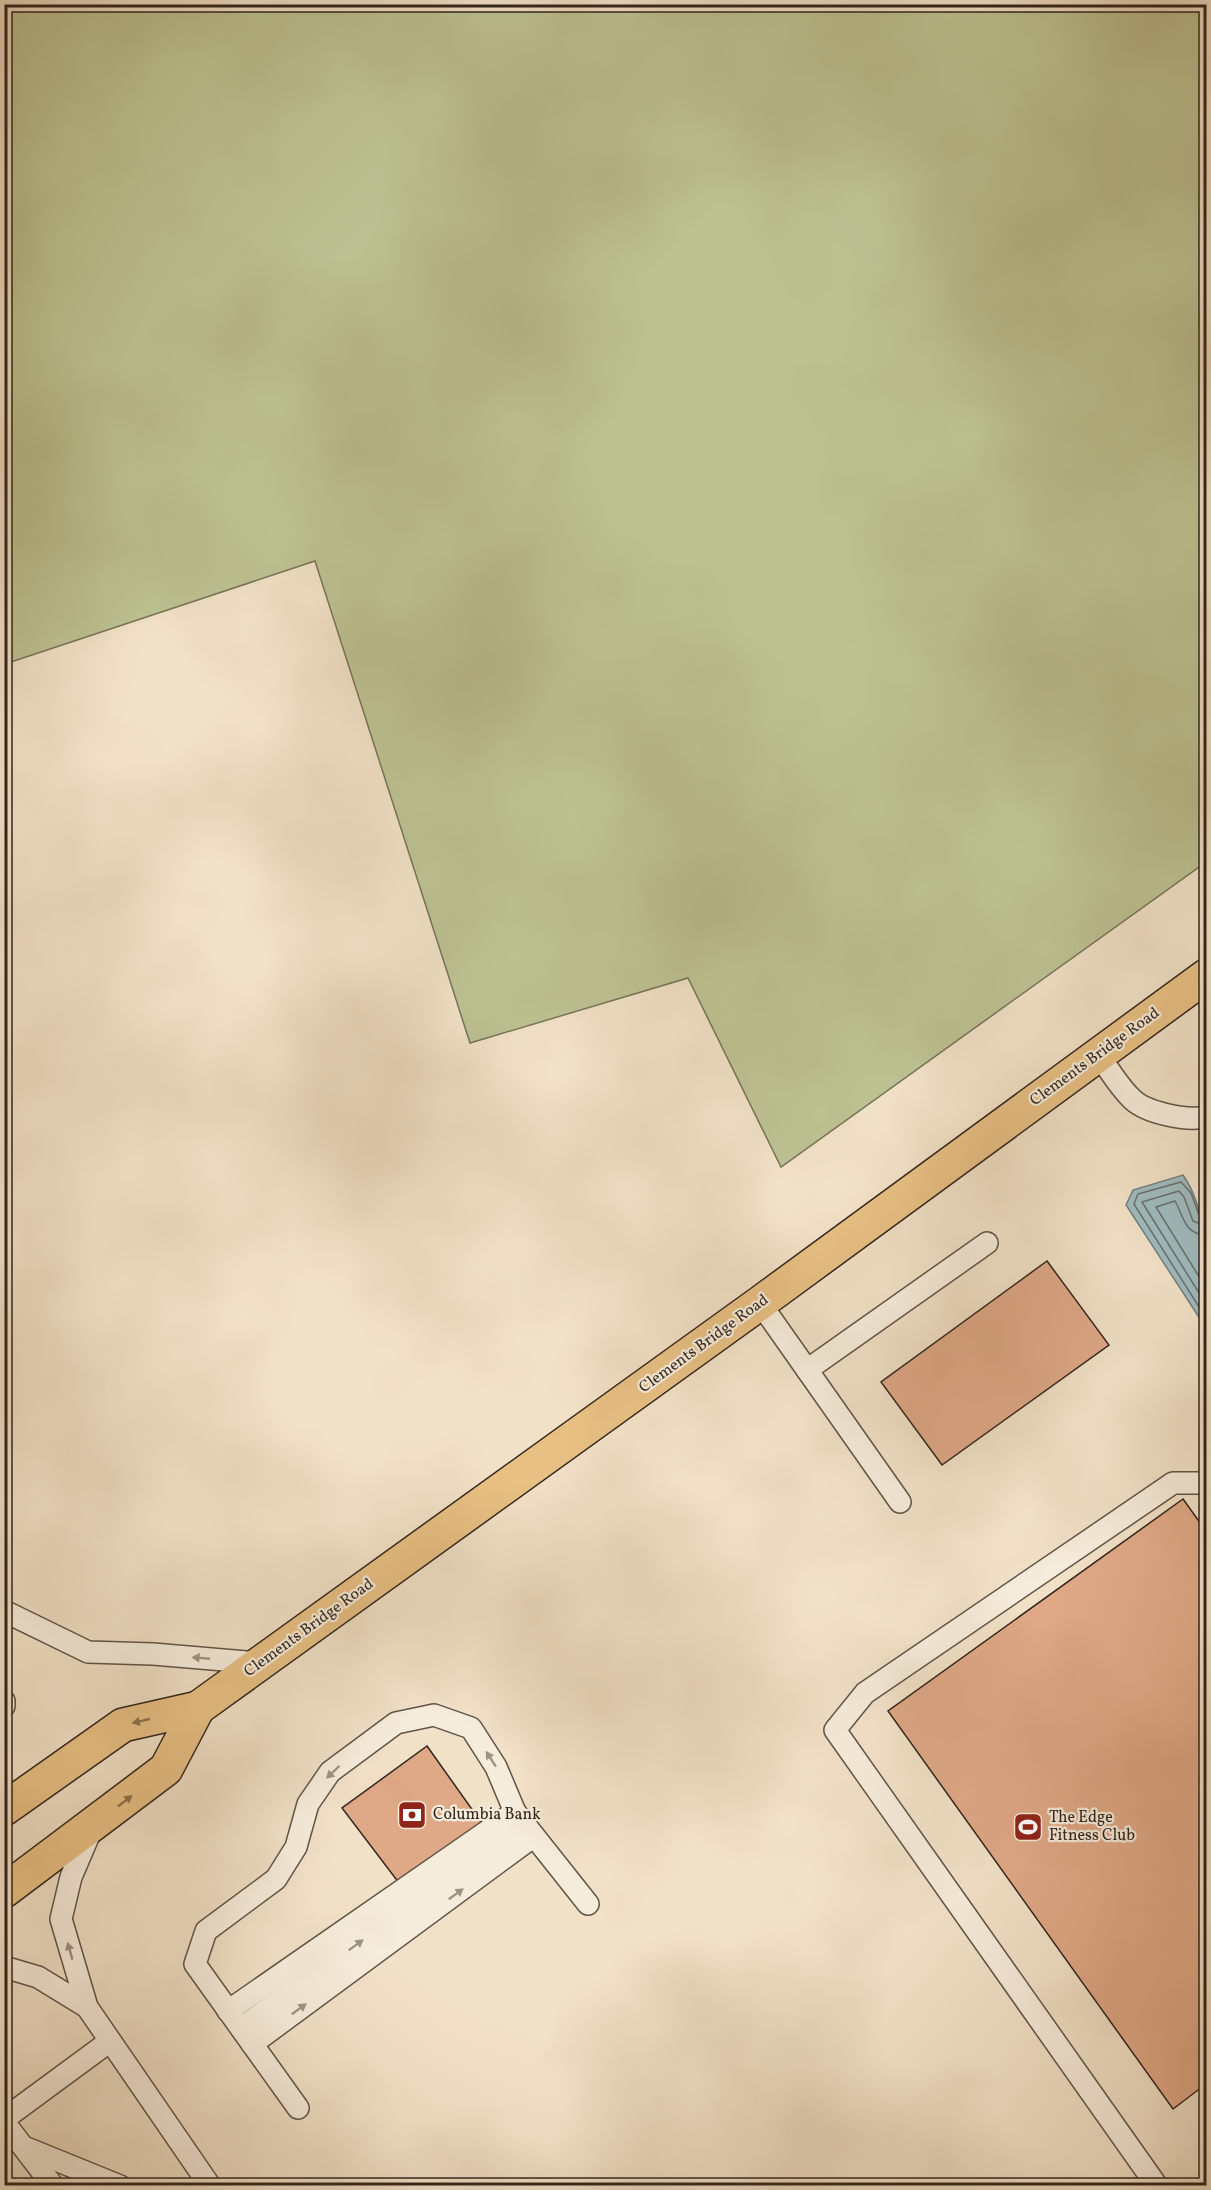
<svg xmlns="http://www.w3.org/2000/svg" width="1211" height="2190" viewBox="0 0 1211 2190" font-family="Vollkorn,serif">
<style>
.green{fill:#bdc293;stroke:#777458;stroke-width:1.5}
.water{fill:#9fbbbf;stroke:#737f7e;stroke-width:1.5}
.lines{fill:none;stroke-linecap:round;stroke-linejoin:round}
.shore{stroke:#68706e;stroke-width:1.5}
.building{fill:#dfa887;stroke:#31251d;stroke-width:1.5}
.lane-casing{stroke:#615448;stroke-width:24}
.primary-casing{stroke:#31251d;stroke-width:36}
.lane{stroke:#f6ecdb;stroke-width:21}
.primary{stroke:#e8c084;stroke-width:33}
.oneway{fill:#9d9286}
.oneway2{fill:#8c7250}
.labels{text-anchor:middle;dominant-baseline:central;stroke-width:4.5;stroke-linejoin:round;paint-order:stroke}
.street-label{font-size:16px;fill:#31251d;stroke:#f6ecdb}
.poi-label{font-size:16px;fill:#31251d;stroke:#f6ecdb;text-anchor:start}
</style>
<rect width="100%" height="100%" fill="#f1e1c7"/>
<filter id="stains"><feTurbulence type="fractalNoise" baseFrequency=".00333" numOctaves="4"/><feColorMatrix values="0 0 0 0 .2 0 0 0 0 .09 0 0 0 0 .02 0 0 0 .5 -.17"/></filter>
<radialGradient id="worn" r=".72"><stop offset=".6" stop-color="#630" stop-opacity="0"/><stop offset="1" stop-color="#630" stop-opacity=".3"/></radialGradient>
<path class="green" d="M4,5H1206V862L781,1167L688,978L470,1043L315,561L5,664Z"/>
<path class="water" d="M1183,1175C1211,1215 1207,1278 1206,1328L1126,1205L1133,1190Z"/>
<g class="lines">
<g class="shore">
<path d="M1206,1219L1199,1215L1191,1193L1181,1182L1138,1194L1134,1204L1206,1318"/>
<path d="M1206,1226L1193,1221L1184,1197L1179,1191L1142,1202L1206,1304"/>
<path d="M1206,1235C1184,1234 1184,1217 1175,1201L1156,1207L1206,1288"/>
</g>
</g>
<g class="building">
<path d="M1047,1261L1109,1345L942,1465L881,1382Z"/>
<path d="M1183,1499L1206,1531V2084L1173,2109L888,1711Z"/>
<path d="M427,1746L481,1822L399,1883L342,1808Z"/>
</g>
<g class="lines">
<g class="lane-casing">
<g id="lane">
<path d="M1098,1054C1108,1068 1118,1085 1130,1097C1144,1113 1186,1121 1206,1117"/>
<path d="M760,1303L900,1502"/>
<path d="M807,1370L987,1243"/>
<path d="M4,1611L88,1652L153,1654L259,1663"/>
<path d="M4,1701V1706"/>
<path d="M92,1828L71,1877L61,1919L87,2007L210,2186"/>
<path d="M4,1967L38,1977L87,2007"/>
<path d="M228,2011L515,1812"/>
<path d="M241,2028L525,1824"/>
<path d="M252,2044L534,1836"/>
<path d="M298,2108L195,1964L206,1931L276,1879L296,1847L308,1804L330,1772L396,1723L434,1715L471,1728L496,1767L515,1812L588,1904"/>
<path d="M4,2119L110,2041"/>
<path d="M4,2122L53,2186"/>
<path d="M24,2147L120,2186"/>
<path d="M1157,2186L835,1730L865,1693L1173,1483H1206"/>
</g>
</g>
<g class="primary-casing">
<g id="primary">
<path d="M4,1809L123,1725L198,1708L760,1303L1206,976"/>
<path d="M4,1891L166,1769L198,1708"/>
</g>
</g>
<use href="#lane" class="lane"/>
<use href="#primary" class="primary"/>
</g>
<defs><path id="oneway-solid" d="M-6-.8H1V-3.2L6.5 0L1 3.2V.8H-6Z" transform="scale(1.5)"/></defs>
<g class="oneway">
<use href="#oneway-solid" transform="translate(201 1658) rotate(-175)"/>
<use href="#oneway-solid" transform="translate(491 1759) rotate(-123)"/>
<use href="#oneway-solid" transform="translate(333 1772) rotate(136)"/>
<use href="#oneway-solid" transform="translate(456 1894) rotate(-36)"/>
<use href="#oneway-solid" transform="translate(356 1945) rotate(-36)"/>
<use href="#oneway-solid" transform="translate(70 1951) rotate(-106)"/>
<use href="#oneway-solid" transform="translate(299 2009) rotate(-36)"/>
</g>
<g class="oneway2">
<use href="#oneway-solid" transform="translate(141 1721) rotate(167)"/>
<use href="#oneway-solid" transform="translate(125 1801) rotate(-38)"/>
</g>
<defs>
<g id="bank-square" transform="scale(1.5)"><rect x="-9" y="-9" width="18" height="18" rx="4" fill="#8f2418" stroke="#f6ecdb"/><path d="M-6-4H6V4H-6ZM0-2.3a2.3 2.3 0 1 0 0 4.6a2.3 2.3 0 1 0 0-4.6Z" fill="#fff"/></g>
<g id="stadium-square" transform="scale(1.5)"><rect x="-9" y="-9" width="18" height="18" rx="4" fill="#8f2418" stroke="#f6ecdb"/><path d="M0-5a6.5 5 0 1 0 0 10a6.5 5 0 1 0 0-10ZM-3.5-1.8h7v3.6h-7Z" fill="#fff"/></g>
</defs>
<g fill-rule="evenodd">
<use href="#bank-square" x="412" y="1815"/>
<use href="#stadium-square" x="1028" y="1827"/>
</g>
<g class="labels">
<g class="street-label">
<text transform="translate(1095 1057) rotate(-36)">Clements Bridge Road</text>
<text transform="translate(704 1344) rotate(-36)">Clements Bridge Road</text>
<text transform="translate(309 1628) rotate(-36)">Clements Bridge Road</text>
</g>
<g class="poi-label">
<text x="433" y="1815">Columbia Bank</text>
<text x="1049" y="1818">The Edge<tspan x="1049" dy="18">Fitness Club</tspan></text>
</g>
</g>
<rect width="1211" height="2190" fill="none" stroke="#f1e1c7" stroke-width="24"/>
<rect x="6" y="6" width="1199" height="2178" fill="none" stroke="#31251d" stroke-width="3"/>
<rect x="12" y="12" width="1187" height="2166" fill="none" stroke="#31251d" stroke-width="1.5"/>
<rect width="100%" height="100%" filter="url(#stains)"/>
<rect width="100%" height="100%" fill="url(#worn)"/>
</svg>
